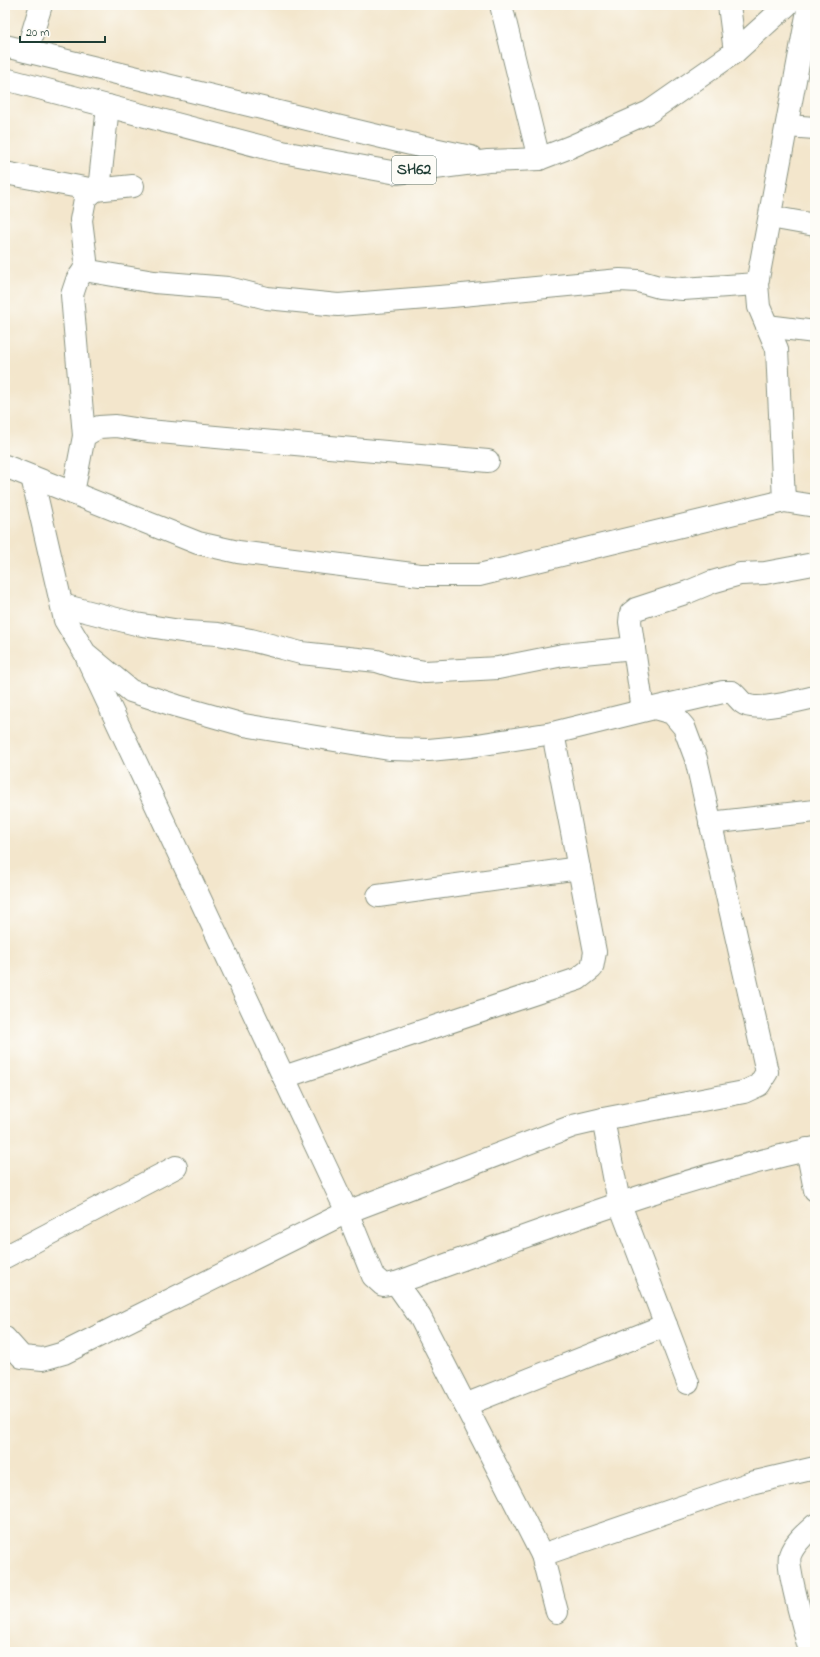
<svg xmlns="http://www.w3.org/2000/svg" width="820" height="1657" viewBox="0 0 820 1657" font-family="'Indie Flower',sans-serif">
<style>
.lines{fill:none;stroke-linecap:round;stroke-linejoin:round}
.minor-casing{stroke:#899280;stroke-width:24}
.tertiary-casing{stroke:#899280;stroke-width:24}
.primary-casing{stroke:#899280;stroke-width:24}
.minor{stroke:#fff;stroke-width:22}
.tertiary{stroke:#fff;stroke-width:22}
.primary{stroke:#fff;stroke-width:22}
.labels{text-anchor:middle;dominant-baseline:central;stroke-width:4;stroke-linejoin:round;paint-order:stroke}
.shield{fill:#fdfcf7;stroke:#62766e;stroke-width:1}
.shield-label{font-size:16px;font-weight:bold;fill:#1f3d34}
</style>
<rect width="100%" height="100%" fill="#fdfcf7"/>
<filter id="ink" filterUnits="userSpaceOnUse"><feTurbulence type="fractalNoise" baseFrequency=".025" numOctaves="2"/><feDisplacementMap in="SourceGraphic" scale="8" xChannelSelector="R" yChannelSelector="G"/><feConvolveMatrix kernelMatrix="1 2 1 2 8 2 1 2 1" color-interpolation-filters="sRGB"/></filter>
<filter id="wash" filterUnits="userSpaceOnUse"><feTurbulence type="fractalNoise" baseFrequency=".012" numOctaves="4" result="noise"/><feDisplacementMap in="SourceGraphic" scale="16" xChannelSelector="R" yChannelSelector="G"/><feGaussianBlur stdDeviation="0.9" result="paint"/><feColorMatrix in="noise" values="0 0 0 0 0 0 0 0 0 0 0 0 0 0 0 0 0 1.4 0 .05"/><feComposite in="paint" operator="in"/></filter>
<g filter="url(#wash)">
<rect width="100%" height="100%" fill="#f3e6cc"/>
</g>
<g filter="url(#ink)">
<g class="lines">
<g class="minor-casing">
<g id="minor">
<path d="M501,5L539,159"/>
<path d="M729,5L735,52"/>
<path d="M27,51L41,5"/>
<path d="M787,126L815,128"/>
<path d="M5,173L95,190L133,186"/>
<path d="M770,217L815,225"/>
<path d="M84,270L154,282L228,288L267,298L338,305L452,296L620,280L638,281L659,287L683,289L757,284"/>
<path d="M767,326L815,332"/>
<path d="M84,436L72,295L77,280L84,270L86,260L81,220L85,199L95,190L100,181L108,106"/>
<path d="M73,493L84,436L99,427L116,426L148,431L488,461"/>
<path d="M784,501L777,349L759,307L757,284L809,5"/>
<path d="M62,605L136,624L187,632L218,634L251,640L301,653L377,661L396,667L425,672L498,668L563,655L634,648"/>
<path d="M87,658L347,1212L373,1276L383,1285L396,1283L410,1278C544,1230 675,1179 815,1148"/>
<path d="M654,708L723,692H732C736,695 739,700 743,703C755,713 800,700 815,697"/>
<path d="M643,710L630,622L631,613L636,609L688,592L712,582L740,574L765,573L808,565"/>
<path d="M710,823L815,811"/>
<path d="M378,896L579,868"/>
<path d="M284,1077L578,979L592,968L595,952L591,931L553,733"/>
<path d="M603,1119L619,1202L688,1383"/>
<path d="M807,1149L815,1190"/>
<path d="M5,1257L176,1167"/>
<path d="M396,1283L420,1317L542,1555L557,1612"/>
<path d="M5,1338L22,1357L43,1359L64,1353L347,1212L573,1126L603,1119L744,1092L759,1085L767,1072L696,759L684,727L672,713L654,708L553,733L471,746L429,750L389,749L244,725L177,706L131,691L85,653L65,620L32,477"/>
<path d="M465,1405L666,1325"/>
<path d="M542,1555L751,1483L815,1468"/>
<path d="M810,1652C806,1634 786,1569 790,1555C794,1543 806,1533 815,1525"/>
</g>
</g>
<g class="tertiary-casing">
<path id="tertiary" d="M5,466L198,543L238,552L420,575H479L784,501L815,506"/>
</g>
<g class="primary-casing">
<g id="primary">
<path d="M5,46L415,145L471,157"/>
<path d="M5,79L282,152L397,173L488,161L539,159L570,147L649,112L735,52L787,5"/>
</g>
</g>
<use href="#minor" class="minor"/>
<use href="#tertiary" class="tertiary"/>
<use href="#primary" class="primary"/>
</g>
</g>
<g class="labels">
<rect class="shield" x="392" y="156" width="44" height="28" rx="3"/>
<g class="shield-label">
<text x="414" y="170">SH62</text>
</g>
</g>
<rect width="820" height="1657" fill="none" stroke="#fdfcf7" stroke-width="20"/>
<path d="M20 36v6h85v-6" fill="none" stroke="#1f3d34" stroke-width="2"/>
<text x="26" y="36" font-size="12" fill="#1f3d34" stroke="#fdfcf7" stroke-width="3" paint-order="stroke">20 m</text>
</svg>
